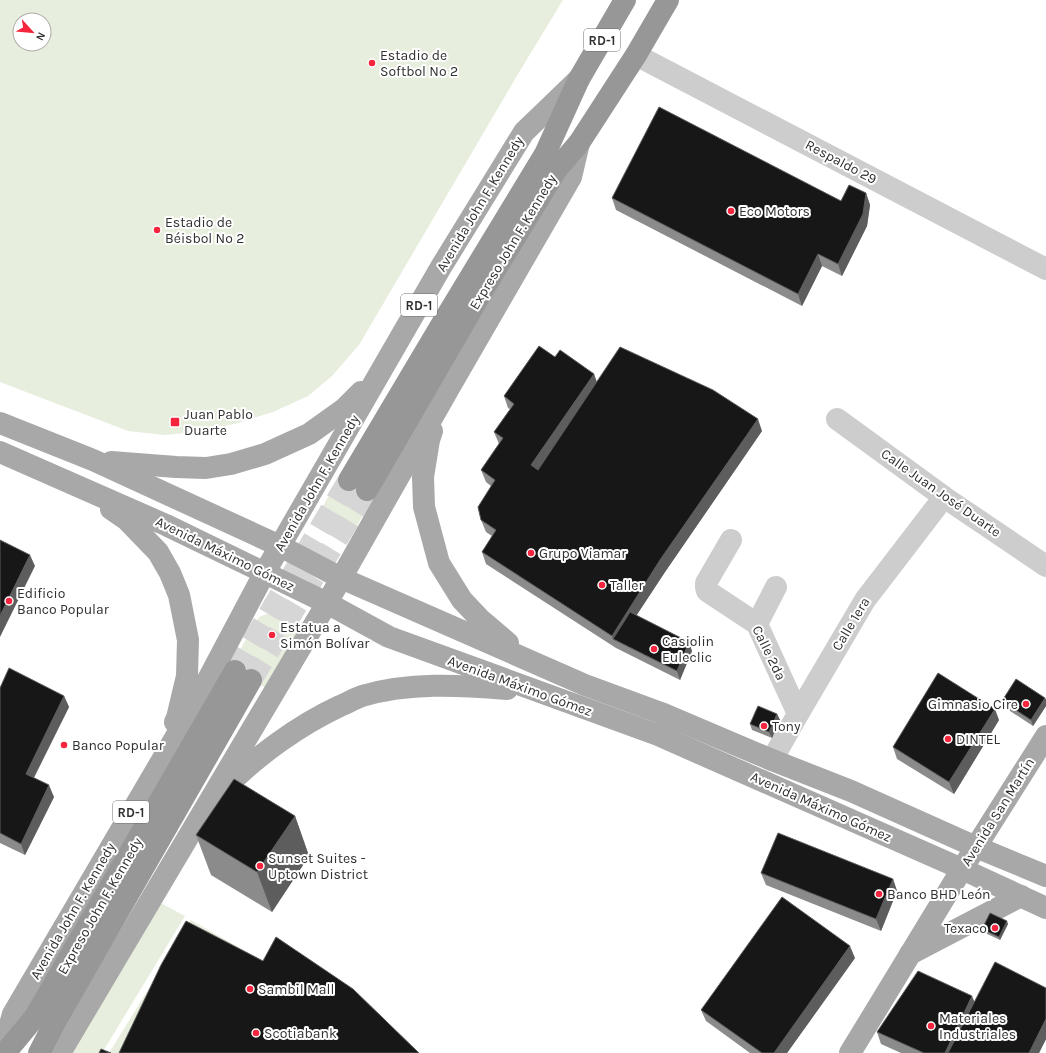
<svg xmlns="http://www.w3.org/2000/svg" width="1046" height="1053" viewBox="0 0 1046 1053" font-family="Karla,sans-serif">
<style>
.green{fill:#e7eedd;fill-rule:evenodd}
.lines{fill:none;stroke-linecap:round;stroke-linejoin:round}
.highway-tunnel{stroke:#d6d6d6;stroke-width:22;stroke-dasharray:22 11;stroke-linecap:butt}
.minor{stroke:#cdcdcd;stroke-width:22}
.major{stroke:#a8a8a8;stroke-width:22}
.highway{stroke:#979797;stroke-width:22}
.wall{fill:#8b8b8b}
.shaded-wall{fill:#5d5d5d}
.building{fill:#171717;stroke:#5d5d5d}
.poi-dot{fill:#f5253e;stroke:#fff;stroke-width:1.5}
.labels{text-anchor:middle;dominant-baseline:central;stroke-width:4;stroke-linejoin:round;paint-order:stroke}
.shield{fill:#fff;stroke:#6e6e6e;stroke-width:1}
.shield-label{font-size:13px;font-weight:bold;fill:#303030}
.poi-label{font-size:14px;fill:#303030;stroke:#fff;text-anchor:start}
.street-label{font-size:14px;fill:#303030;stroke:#fff}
</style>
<rect width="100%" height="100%" fill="#fff"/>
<g class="green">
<path d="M0,0H563L518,74L359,345L332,376L308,396L273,412L234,424L196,432L164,435L128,431L0,382ZM20,20H44V44H20Z"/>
<path d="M339,478L373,498L354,531L339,538L324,531L316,518Z"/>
<path d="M274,611C290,614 294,616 300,632L266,688L229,669L259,617Z"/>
<path d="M155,900L185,916L102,1053H64Z"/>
<path d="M191,920L263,961L272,944L278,947L266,970L126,1053H109Z"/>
</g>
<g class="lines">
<g class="highway-tunnel">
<path d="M235,671L349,480"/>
<path d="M251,680L367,490"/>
</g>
<g class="minor">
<path d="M636,55L1046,269"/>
<path d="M837,419L944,497L1046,566"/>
<path d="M731,540L706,583V587L707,591L757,624L798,714"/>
<path d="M757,624L776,587"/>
<path d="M772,760L798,714L865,600L944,497"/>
</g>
<g class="major">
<path d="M0,423L93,460L280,546L341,578L585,685L661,713L772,760L851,791L976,847L1046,876"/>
<path d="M432,431L429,440L423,477L424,507L439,563L462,600L480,619L508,643"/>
<path d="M0,452L166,525L327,603L389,637L658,735L962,869L1046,908"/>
<path d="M111,462L176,467L206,468L231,464L265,454L309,434L344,409L361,392"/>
<path d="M111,509L127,520L158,552L170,573L179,595L188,640L187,676L177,718L175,722"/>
<path d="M224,789C255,757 299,725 340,706C347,703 354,699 362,696C409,682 459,685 507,689"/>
<path d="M910,954L1021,896"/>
<path d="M2,1053L13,1014L195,704L265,572L441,267L524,132L579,79"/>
<path d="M60,1053L327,603L449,388L571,177L579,143"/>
<path d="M850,1053L962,869L1046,736"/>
</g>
<g class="highway">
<path d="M349,480L443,322L545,154L579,79L625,0"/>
<path d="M367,490L483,290L556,170L579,143L636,55L668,0"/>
<path d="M5,1053L35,1017L235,671"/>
<path d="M39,1053L55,1022L251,680"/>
</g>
</g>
<g class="wall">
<path d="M866,193L870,205L867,226L842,276L822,266L802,306L616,210L612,198L841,201Z"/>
<path d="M555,357L594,374L597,382L762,431L665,572L636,616L692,651L680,680L616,648L486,564L482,552L492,536L486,532L481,520L491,486L486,482L481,470L499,444L494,432L510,409L508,408L504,396Z"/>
<path d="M0,688L64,696L69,707L34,778L54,797L25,855L0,843Z"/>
<path d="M1045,698L1046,700V706L1033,726L1004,707L1002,701Z"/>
<path d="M777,714L780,720L772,738L752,730L750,724Z"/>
<path d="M999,720L954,794L897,759L893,747Z"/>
<path d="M295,816L309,856L272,912L211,875L196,835Z"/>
<path d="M761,873L893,879L897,891L881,931L766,885Z"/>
<path d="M1008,924L1000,940L983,932L982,929Z"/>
<path d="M855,958L787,1053H750L706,1021L701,1010Z"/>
<path d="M974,1001L1046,1039L1039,1053H901L881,1044L877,1032Z"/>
</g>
<g class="shaded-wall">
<path d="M866,193L870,205L867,226L842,276L838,264Z"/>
<path d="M818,254L822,266L802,306L798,294Z"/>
<path d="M594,374L598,386L536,477L531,465Z"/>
<path d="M758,419L762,431L665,572L619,642L613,639L616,648L612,636L660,560Z"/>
<path d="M30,555L35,566L0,637V616Z"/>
<path d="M689,642L692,651L680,680L677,671Z"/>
<path d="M64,696L69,707L30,785L26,774Z"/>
<path d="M1045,698L1046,700V706L1033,726L1031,720Z"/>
<path d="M995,709L999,720L954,794L949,782Z"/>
<path d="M777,714L780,720L772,738L769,732Z"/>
<path d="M49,785L54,797L25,855L21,844Z"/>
<path d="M295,816L309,856L272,912L257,872Z"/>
<path d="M893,879L897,891L881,931L876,919Z"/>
<path d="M1007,921L1008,924L1000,940L999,937Z"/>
<path d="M850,946L855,958L787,1053H774Z"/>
<path d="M972,996L977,1008L955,1053H945Z"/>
<path d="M1046,1019V1039L1039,1053H1029Z"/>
</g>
<g class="building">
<path d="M659,107L841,201L849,185L866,193L863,214L838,264L818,254L798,294L612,198Z"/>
<path d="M539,346L555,357L560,350L594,374L531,465L538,470L620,347L713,390L758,419L660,560L612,636L482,552L496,530L481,520L478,507L495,480L481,470L503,438L494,432L514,404L504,396Z"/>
<path d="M0,540L30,555L0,616Z"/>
<path d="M630,612L689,642L677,671L613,639Z"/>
<path d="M9,668L64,696L26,774L49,785L21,844L0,833V688Z"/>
<path d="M938,673L995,709L949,782L893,747Z"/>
<path d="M1016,679L1045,698L1031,720L1002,701Z"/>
<path d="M758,706L777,714L769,732L750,724Z"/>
<path d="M234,779L295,816L257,872L196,835Z"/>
<path d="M778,833L893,879L876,919L761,873Z"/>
<path d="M782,897L850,946L774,1053H762L701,1010Z"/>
<path d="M990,913L1007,921L999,937L982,929Z"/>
<path d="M186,921L263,961L276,937L353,989L419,1053H119L161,965Z"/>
<path d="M995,962L1046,988V1019L1029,1053H948Z"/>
<path d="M918,971L972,996L945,1053H924L877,1032Z"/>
<path d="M101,1049L111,1053H99Z"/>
</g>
<g class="poi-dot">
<circle cx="372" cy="63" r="4"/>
<circle cx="731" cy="211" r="4"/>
<circle cx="157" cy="230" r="4"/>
<rect x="170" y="417" width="10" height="10" rx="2"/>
<circle cx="531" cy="553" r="4"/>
<circle cx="602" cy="585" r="4"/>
<circle cx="9" cy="601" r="4"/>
<circle cx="272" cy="635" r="4"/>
<circle cx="654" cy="649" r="4"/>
<circle cx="1026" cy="704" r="4"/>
<circle cx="764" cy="726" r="4"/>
<circle cx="948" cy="739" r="4"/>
<circle cx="64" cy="745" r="4"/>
<circle cx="260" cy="866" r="4"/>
<circle cx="879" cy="894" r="4"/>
<circle cx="995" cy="928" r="4"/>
<circle cx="250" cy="989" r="4"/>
<circle cx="931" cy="1026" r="4"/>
<circle cx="256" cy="1033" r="4"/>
</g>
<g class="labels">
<g class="shield">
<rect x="584" y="29" width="36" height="22" rx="3"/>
<rect x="401" y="294" width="36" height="22" rx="3"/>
<rect x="113" y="801" width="36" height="22" rx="3"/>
</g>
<g class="shield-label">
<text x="602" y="40">RD-1</text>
<text x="419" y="305">RD-1</text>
<text x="131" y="812">RD-1</text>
</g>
<g class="poi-label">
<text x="380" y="55">Estadio de<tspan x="380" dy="16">Softbol Nº 2</tspan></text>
<text x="739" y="211">Eco Motors</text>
<text x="165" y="222">Estadio de<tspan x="165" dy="16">Béisbol Nº 2</tspan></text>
<text x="184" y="414">Juan Pablo<tspan x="184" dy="16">Duarte</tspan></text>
<text x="539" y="553">Grupo Viamar</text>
<text x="610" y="585">Taller</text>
<text x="17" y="593">Edificio<tspan x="17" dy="16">Banco Popular</tspan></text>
<text x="280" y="627">Estatua a<tspan x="280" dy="16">Simón Bolívar</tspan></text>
<text x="662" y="641">Casiolin<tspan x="662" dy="16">Euleclic</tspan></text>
<text x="1018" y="704" text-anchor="end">Gimnasio Cire</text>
<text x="772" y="726">Tony</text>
<text x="956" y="739">DINTEL</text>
<text x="72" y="745">Banco Popular</text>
<text x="268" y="858">Sunset Suites -<tspan x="268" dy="16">Uptown District</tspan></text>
<text x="887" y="894">Banco BHD León</text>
<text x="987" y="928" text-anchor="end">Texaco</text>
<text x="258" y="989">Sambil Mall</text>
<text x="939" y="1018">Materiales<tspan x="939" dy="16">Industriales</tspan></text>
<text x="264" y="1033">Scotiabank</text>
</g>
<g class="street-label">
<text transform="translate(841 162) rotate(28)">Respaldo 29</text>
<text transform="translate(480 204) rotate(-59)">Avenida John F. Kennedy</text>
<text transform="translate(513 242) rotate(-59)">Expreso John F. Kennedy</text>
<text transform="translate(317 483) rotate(-60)">Avenida John F. Kennedy</text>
<text transform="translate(941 493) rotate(35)">Calle Juan José Duarte</text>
<text transform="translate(225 554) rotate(26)">Avenida Máximo Gómez</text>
<text transform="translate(851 624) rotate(-59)">Calle 1era</text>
<text transform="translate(769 653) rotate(64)">Calle 2da</text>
<text transform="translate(520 686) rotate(20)">Avenida Máximo Gómez</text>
<text transform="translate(821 807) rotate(24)">Avenida Máximo Gómez</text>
<text transform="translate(998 812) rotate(-58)">Avenida San Martín</text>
<text transform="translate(100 906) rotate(-60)">Expreso John F. Kennedy</text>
<text transform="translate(73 911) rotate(-60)">Avenida John F. Kennedy</text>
</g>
</g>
<g transform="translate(32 32) rotate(117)"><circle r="19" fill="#ffffff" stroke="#acacac"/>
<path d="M0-3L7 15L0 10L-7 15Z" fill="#f5253e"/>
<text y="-6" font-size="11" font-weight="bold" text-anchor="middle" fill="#303030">N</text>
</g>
</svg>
